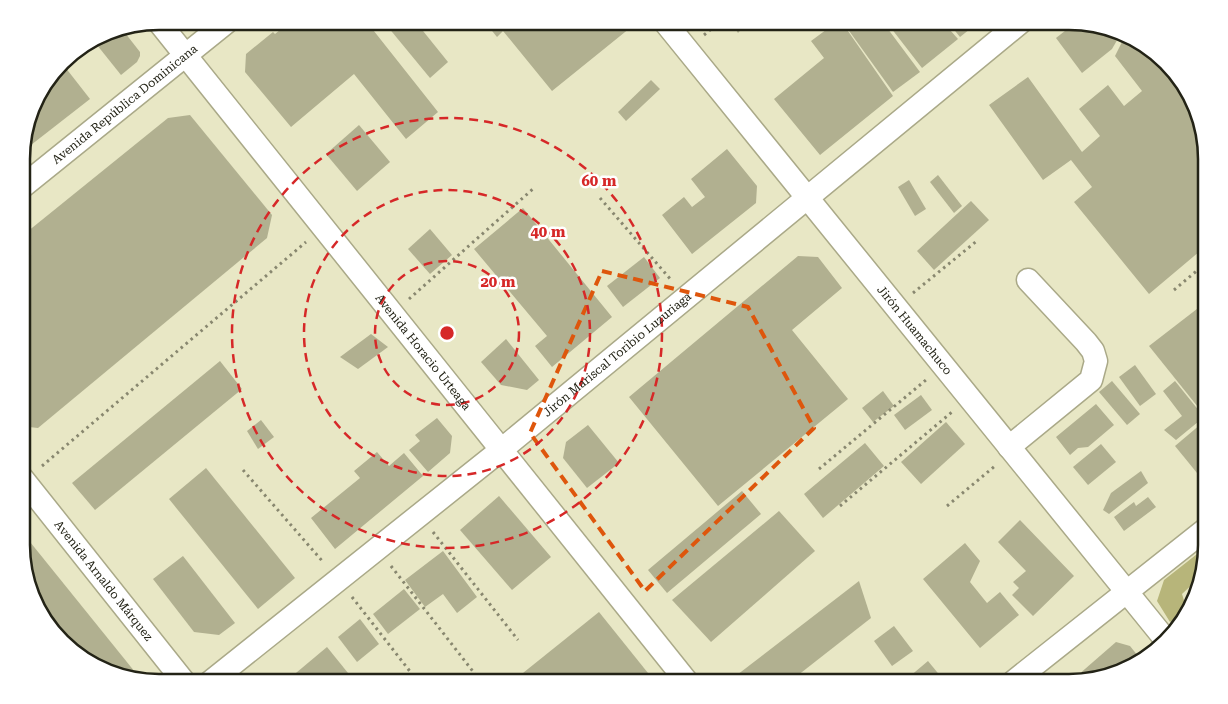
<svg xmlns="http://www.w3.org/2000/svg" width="1228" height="704" viewBox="0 0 1228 704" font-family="'Roboto Serif',serif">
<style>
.green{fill:#b7b57a}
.building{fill:#b1b090}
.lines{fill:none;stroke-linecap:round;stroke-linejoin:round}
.minor-casing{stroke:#aaa988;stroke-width:25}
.path{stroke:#88876f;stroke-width:3;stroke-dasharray:2.5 4;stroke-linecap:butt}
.minor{stroke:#fff;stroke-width:22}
.marked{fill:none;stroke:#de560c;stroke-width:4;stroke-dasharray:10 6;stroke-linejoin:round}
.ring{fill:none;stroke:#d62828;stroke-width:2.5;stroke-dasharray:9 6}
.labels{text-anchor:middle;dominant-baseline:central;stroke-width:5;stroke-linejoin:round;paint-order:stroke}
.street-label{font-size:12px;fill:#232316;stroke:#fff}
.rim{fill:none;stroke:#232316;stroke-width:2.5}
.centre{fill:#d62828;stroke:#fff;stroke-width:2.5}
.ring-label{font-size:15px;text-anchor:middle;font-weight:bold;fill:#d62828;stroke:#fff;stroke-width:5;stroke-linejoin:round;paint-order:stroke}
</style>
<rect width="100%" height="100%" fill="#e8e7c5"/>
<path class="green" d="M1206,547L1199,578L1182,594L1187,610L1170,622L1157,601L1164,580Z"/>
<g class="building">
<path d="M291,21H366L438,112L406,139L354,74L291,127L245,72L246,54L273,32L275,34Z"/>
<path d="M383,21H415L448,62L430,78Z"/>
<path d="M484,21H624L630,28L552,91L503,31L497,37Z"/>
<path d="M730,21H749L738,33Z"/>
<path d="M838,21H841L893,96L820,155L774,99L824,58L811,41Z"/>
<path d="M842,21H882L920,72L893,92Z"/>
<path d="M898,21H942L958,39L922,68L891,28Z"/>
<path d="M947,21H980L960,37Z"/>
<path d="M1075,23L1120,35L1112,49L1082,73L1056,38Z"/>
<path d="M122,29L140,52V56L137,62L121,75L93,40L106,32Z"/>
<path d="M1125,36L1138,40L1165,65L1187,92L1206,150V246L1149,294L1074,202L1092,187L1071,160L1043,180L989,105L1028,77L1082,152L1100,136L1079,109L1108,85L1124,106L1142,91L1115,56Z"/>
<path d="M65,67L90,99L22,152V141L36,98L51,77Z"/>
<path d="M651,80L660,89L626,121L618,112Z"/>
<path d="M190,115L272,215L267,238L38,428L29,427L22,419V236L168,118Z"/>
<path d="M359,125L390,162L357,191L326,154Z"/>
<path d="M727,149L757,186L756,203L692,254L662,215L684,197L692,207L705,197L691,179Z"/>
<path d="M938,175L962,206L954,213L930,182Z"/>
<path d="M909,180L926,209L915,216L898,187Z"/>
<path d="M971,201L989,220L934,270L917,251Z"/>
<path d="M523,208L612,317L552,367L535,346L547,336L474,249Z"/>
<path d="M430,229L452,255L430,274L408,249Z"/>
<path d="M798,256L818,257L842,288L792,330L848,399L718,506L629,397Z"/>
<path d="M644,257L660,278L623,307L607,286Z"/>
<path d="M1206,302V417L1149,346Z"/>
<path d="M371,334L388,347L358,369L340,357Z"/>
<path d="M506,339L539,380L527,390L501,385L481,362Z"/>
<path d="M220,361L242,389L95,510L72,483Z"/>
<path d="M1135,365L1156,394L1140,406L1119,377Z"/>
<path d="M1112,381L1140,414L1127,425L1099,392Z"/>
<path d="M1175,381L1204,417L1176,440L1164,430L1182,416L1163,391Z"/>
<path d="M883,391L894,406L873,422L862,408Z"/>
<path d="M921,395L932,410L905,430L894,415Z"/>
<path d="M1096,404L1114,425L1088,447L1078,448L1070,455L1056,437Z"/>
<path d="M437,418L452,436L450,453L428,472L409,450L420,441L415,435Z"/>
<path d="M261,420L274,437L258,449L247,431Z"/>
<path d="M946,422L965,444L921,484L901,462Z"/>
<path d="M1201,424L1206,430V484L1175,446Z"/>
<path d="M588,425L619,463L587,488L563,458L566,442Z"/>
<path d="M865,443L884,466L823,518L804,494Z"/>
<path d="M1101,444L1116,462L1088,485L1073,467Z"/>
<path d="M377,452L389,466L404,453L423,476L335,549L311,518L360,478L354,471Z"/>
<path d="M206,468L295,578L258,609L169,499Z"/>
<path d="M1141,471L1148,483L1109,514L1103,510L1111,493Z"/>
<path d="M742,491L761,514L667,593L648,570Z"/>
<path d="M499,496L551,557L512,590L460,530Z"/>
<path d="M1148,497L1156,507L1124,531L1114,517L1134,502L1136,506Z"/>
<path d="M779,511L815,551L711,642L672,600Z"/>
<path d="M1020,520L1074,576L1033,616L1012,595L1019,588L1013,582L1026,571L998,542Z"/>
<path d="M22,532L139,677L90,664L45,622L22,563Z"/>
<path d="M965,543L980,561L970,582L987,603L1000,592L1019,615L980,648L923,579Z"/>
<path d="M443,551L477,597L457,613L443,594L425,607L405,580Z"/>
<path d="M183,556L235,623L219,635L194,632L153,579Z"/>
<path d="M859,581L871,618L788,683H736L733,678Z"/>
<path d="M1197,585L1193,598H1192L1193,588Z"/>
<path d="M404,589L420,609L388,634L373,614Z"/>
<path d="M599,612L656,683H514L513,681Z"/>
<path d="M360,619L379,644L357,662L338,637Z"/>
<path d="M894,626L913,651L892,666L874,641Z"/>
<path d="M1116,642L1130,646L1142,661L1078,682H1070Z"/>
<path d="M327,647L348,673L337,683H284Z"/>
<path d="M928,661L946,683H913L909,677Z"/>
</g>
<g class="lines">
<g class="minor-casing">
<g id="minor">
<path id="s1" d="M158,21L688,683"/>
<path id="s2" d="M664,21L1165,639"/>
<path id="s3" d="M22,187L228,21"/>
<path d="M1009,447L1091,380L1096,361L1093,351L1086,342L1028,280"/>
<path id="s4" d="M22,478L185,683"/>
<path d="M1013,682L1206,529"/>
<path id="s5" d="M209,683L501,450L1022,21"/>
</g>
</g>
<g class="path">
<path d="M704,35L721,21"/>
<path d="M600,198L672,281"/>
<path d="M1174,290L1206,263"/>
<path d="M913,293L978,240"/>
<path d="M409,299L534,188"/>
<path d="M42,466L306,242"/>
<path d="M819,469L926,380"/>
<path d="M243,470L324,563"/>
<path d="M840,506L952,412"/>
<path d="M947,506L995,466"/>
<path d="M433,532L518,640"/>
<path d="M391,566L475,674"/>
<path d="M352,597L419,683"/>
</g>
<use href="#minor" class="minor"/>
</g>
<path class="marked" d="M602,271L748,307L814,428L645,591L530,433Z"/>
<g class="ring">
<circle cx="447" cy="333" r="72"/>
<circle cx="447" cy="333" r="143"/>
<circle cx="447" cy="333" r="215"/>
</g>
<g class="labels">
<g class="street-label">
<text stroke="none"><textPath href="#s3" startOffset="132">Avenida República Dominicana</textPath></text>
<text stroke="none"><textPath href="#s2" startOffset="398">Jirón Huamachuco</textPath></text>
<text stroke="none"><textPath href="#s1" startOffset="424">Avenida Horacio Urteaga</textPath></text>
<text stroke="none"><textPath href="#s5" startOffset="524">Jirón Mariscal Toribio Luzuriaga</textPath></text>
<text stroke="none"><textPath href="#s4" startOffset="131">Avenida Arnaldo Márquez</textPath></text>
</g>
</g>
<path d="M0 0H1228V704H0ZM159 30H1069A129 129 0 0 1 1198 159V545A129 129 0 0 1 1069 674H159A129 129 0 0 1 30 545V159A129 129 0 0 1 159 30Z" fill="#fff" fill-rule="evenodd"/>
<path class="rim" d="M159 30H1069A129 129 0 0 1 1198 159V545A129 129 0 0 1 1069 674H159A129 129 0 0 1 30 545V159A129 129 0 0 1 159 30Z"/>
<circle cx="447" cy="333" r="8" class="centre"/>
<g class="ring-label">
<text x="599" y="186">60 m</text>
<text x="548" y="237">40 m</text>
<text x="498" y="287">20 m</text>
</g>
</svg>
